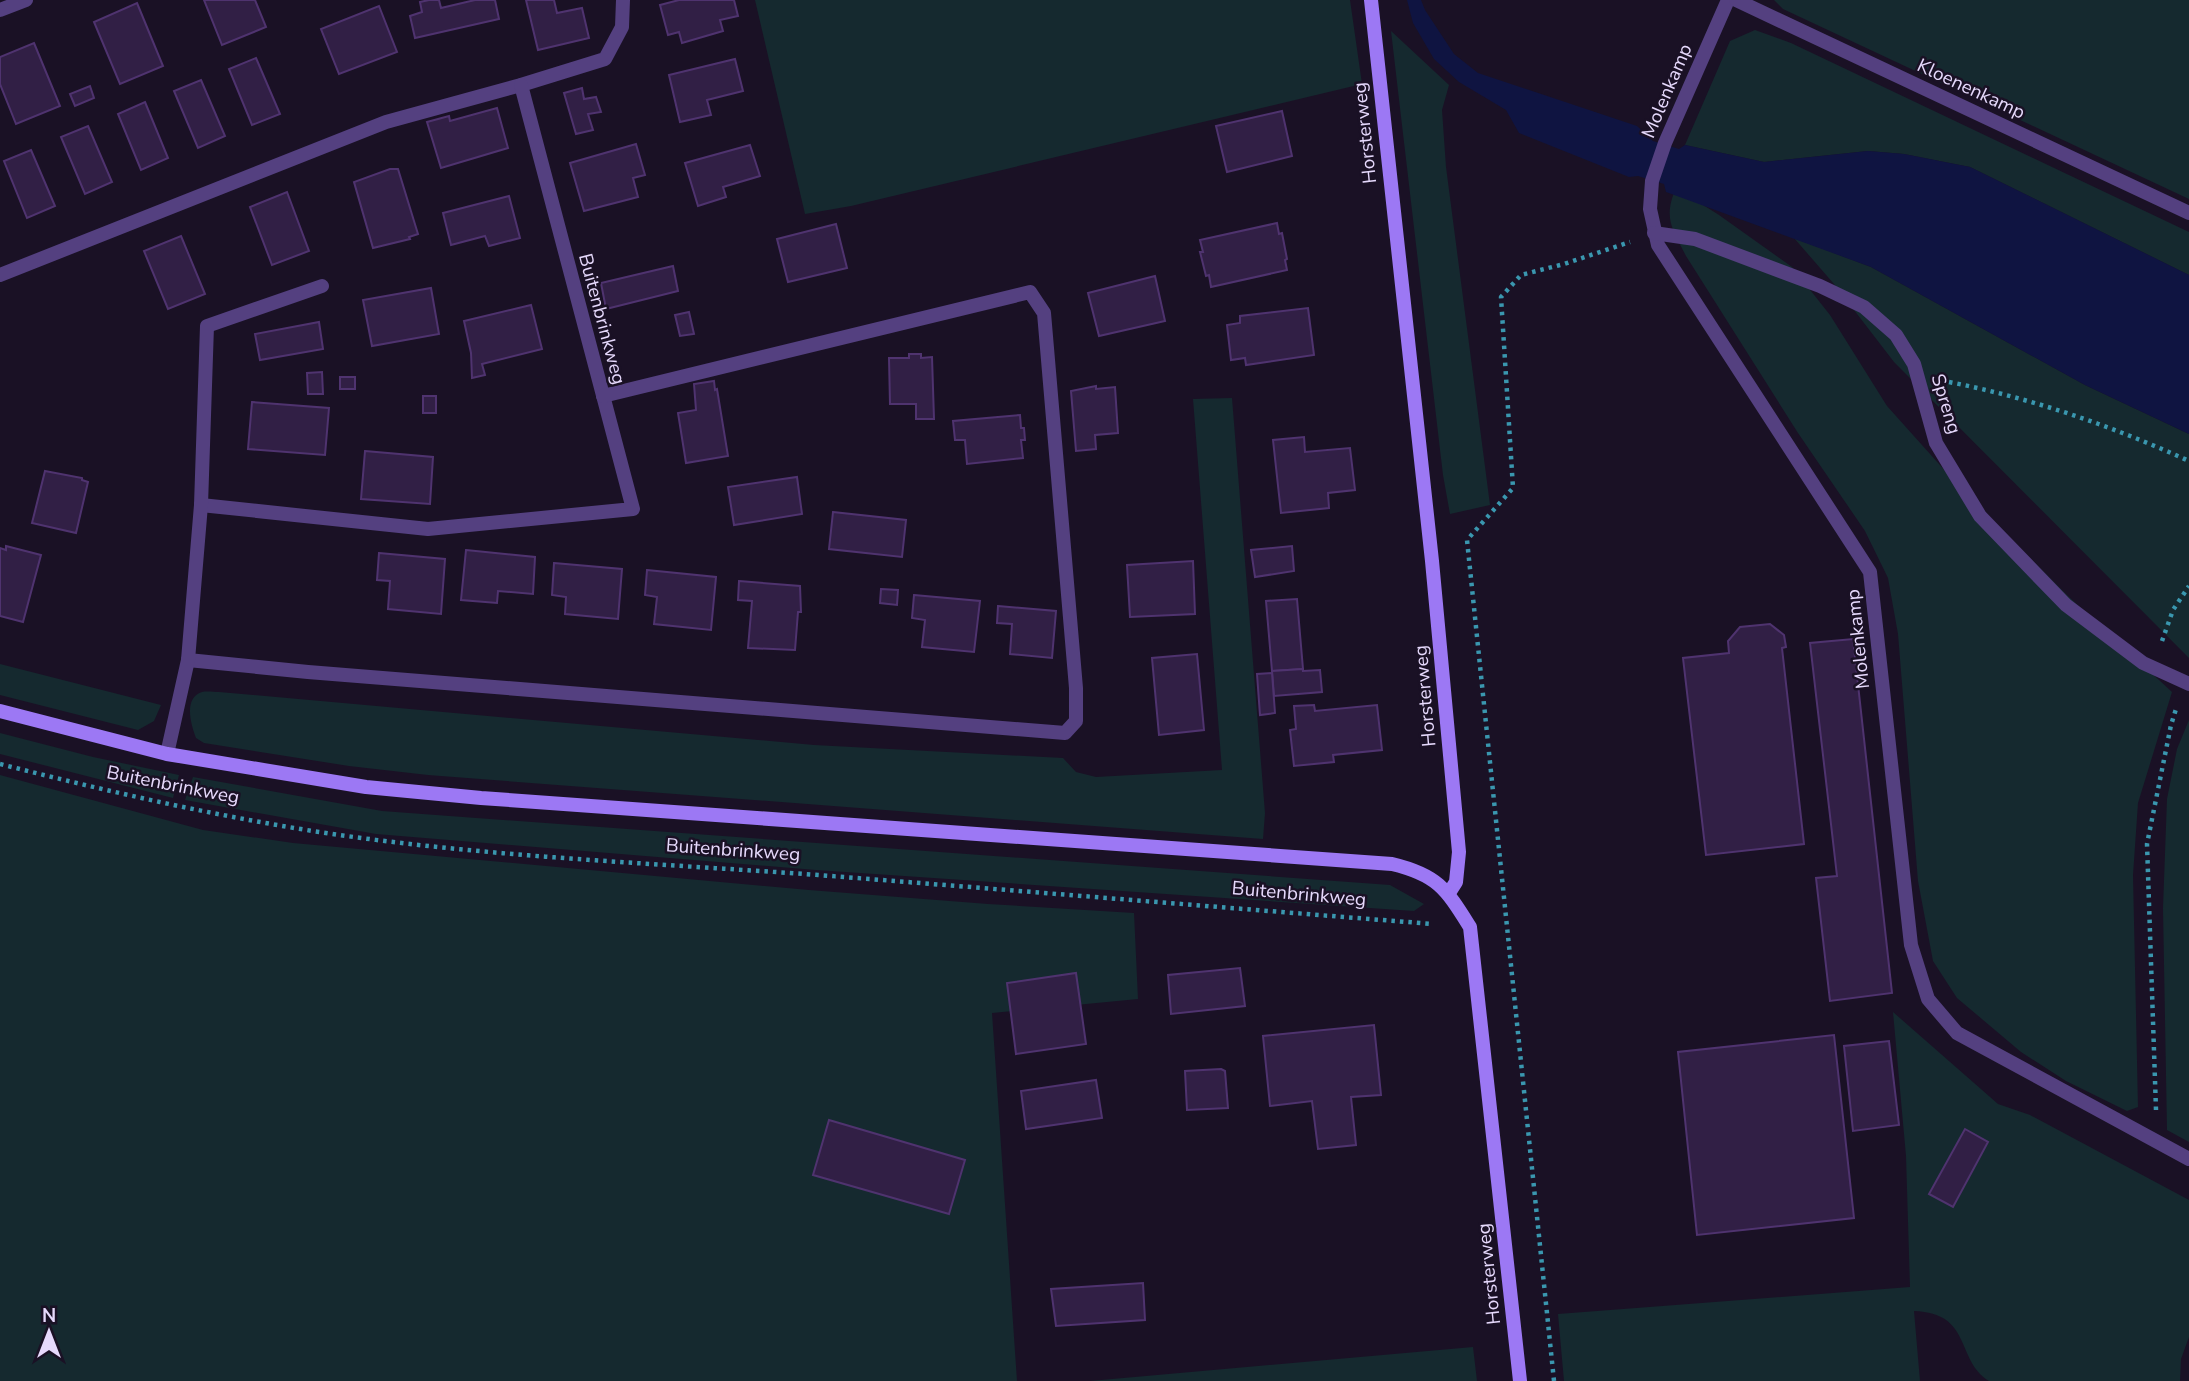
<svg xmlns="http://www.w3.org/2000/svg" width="2189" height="1381" viewBox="0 0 2189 1381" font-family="'Nunito Sans',sans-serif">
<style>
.green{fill:#15292f}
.water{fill:#0f1441}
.building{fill:#311f45;stroke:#4f336f;stroke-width:2}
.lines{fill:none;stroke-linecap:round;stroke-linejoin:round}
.path{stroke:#3a97af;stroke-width:4.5;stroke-dasharray:3.5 5;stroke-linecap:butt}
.lane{stroke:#544080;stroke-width:14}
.street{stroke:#544080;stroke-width:14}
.secondary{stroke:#9c78f4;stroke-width:14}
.labels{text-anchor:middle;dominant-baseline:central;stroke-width:5;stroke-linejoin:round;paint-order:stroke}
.street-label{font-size:19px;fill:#e6d9fc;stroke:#1a1125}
</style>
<rect width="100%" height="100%" fill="#1a1125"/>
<g class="green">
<path d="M755,0H1350L1362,84L851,206L805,214Z"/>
<path d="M1774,0H2189V199L1783,9Z"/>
<path d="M1755,30L1791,43L2189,232V275L1970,167L1904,154L1868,151L1764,162L1685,145L1730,41Z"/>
<path d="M1391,31L1449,85L1442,110L1446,167L1490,505L1450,514L1443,475Z"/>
<path d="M1676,188L1719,215L1792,267L1830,315L1887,406L1965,493L2068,596L2172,692L2138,803L2133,875L2138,1107L2127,1111L2066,1081L2021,1052L1957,998L1933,961L1918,881L1898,634L1888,578L1865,531L1798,433L1686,256C1672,228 1663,218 1676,188Z"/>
<path d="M1794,238L1871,267L2085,385L2189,434V658L1894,362L1834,284Z"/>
<path d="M1232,398L1265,813L1263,839L428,775L349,766L204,743L196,738C191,725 183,698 202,692C207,691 214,692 219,692L814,745L1063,758L1076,772L1096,777L1222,770L1193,399Z"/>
<path d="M0,664L161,705L154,721L138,730L0,695Z"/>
<path d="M2189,720V1142L2167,1130L2163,908L2167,799L2177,749Z"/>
<path d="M0,733L93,757L179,775L173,798L0,754Z"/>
<path d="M0,775L203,830L293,843L809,890L988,904L1134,913L1138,999L992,1013L1017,1381H0Z"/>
<path d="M193,777L382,811L1390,885L1424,904L1414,911L816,870L376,834L185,800Z"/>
<path d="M1893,1012L1998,1104L2030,1115L2189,1200V1337L2181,1359L2180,1381H1989C1955,1360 1973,1313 1914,1311L1920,1381H1564L1558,1314L1910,1287L1906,1156Z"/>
<path d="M1473,1347L1477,1381H1090Z"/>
</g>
<path class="water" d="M1407,0H1421L1425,10L1454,54L1478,73L1637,126L1653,141L1679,149L1685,145L1764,162L1868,151L1904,154L1970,167L2189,275V434L2085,385L1871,267L1666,192L1664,184L1638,176L1629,177L1519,133L1506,110L1459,82L1434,59L1413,23Z"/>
<g class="building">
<path d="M204,0H255L266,27L222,45Z"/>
<path d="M429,0H439L441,8L475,0H495L499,19L415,38L410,16L422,12L420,2Z"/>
<path d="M526,0H554L557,13L582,8L589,38L538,50Z"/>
<path d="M679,0H734L738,16L720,20L723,31L682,43L679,32L668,35L660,5Z"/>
<path d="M137,3L163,66L120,84L94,22Z"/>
<path d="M379,6L397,52L339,74L321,29Z"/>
<path d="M34,43L60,106L16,124L0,84V57Z"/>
<path d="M256,58L280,114L252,125L229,69Z"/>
<path d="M735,59L743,91L707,100L711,115L680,122L669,75Z"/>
<path d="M201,80L225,136L198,148L174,91Z"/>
<path d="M90,86L94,98L75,106L70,94Z"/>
<path d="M582,88L584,99L596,97L601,112L588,114L593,130L576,134L564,93Z"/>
<path d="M145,102L168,158L141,170L118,114Z"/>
<path d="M497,108L508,148L441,168L427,122L449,116L450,121Z"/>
<path d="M1282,111L1292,156L1227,172L1216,126Z"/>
<path d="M88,126L112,182L85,194L61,137Z"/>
<path d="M636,144L645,175L633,178L638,197L584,211L570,163Z"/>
<path d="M750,145L760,176L723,187L726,197L698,206L685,163Z"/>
<path d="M31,150L55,206L27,218L4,161Z"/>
<path d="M390,169H398L418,234L409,237L410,239L373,248L354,182Z"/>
<path d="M287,192L309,251L272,265L250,207Z"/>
<path d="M509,196L520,238L489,246L485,236L451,245L443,213Z"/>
<path d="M1277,223L1279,234L1282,233L1287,259L1285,260L1287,270L1211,287L1209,275L1206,276L1200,252H1203L1200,240Z"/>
<path d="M836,224L847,268L788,282L777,239Z"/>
<path d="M181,236L205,294L168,309L144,251Z"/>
<path d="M673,266L678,291L606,309L601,283Z"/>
<path d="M1155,276L1165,321L1099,336L1088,293Z"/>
<path d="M431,288L439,334L372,346L363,300Z"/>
<path d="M531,305L542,349L482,364L485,375L472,378L471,353L464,321Z"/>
<path d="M1308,308L1314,355L1246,365L1245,358L1231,360L1227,325L1240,323V316Z"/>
<path d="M689,312L694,334L680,336L675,315Z"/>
<path d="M319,322L323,349L260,360L255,334Z"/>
<path d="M909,354H921V358L932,357L934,419H916V404H890L889,358H909Z"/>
<path d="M322,372L323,394H308L307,373Z"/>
<rect x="340" y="377" width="15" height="12"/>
<path d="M714,381L715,390L717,389L728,456L686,463L678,413L696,410L694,384Z"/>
<path d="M1096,386V389L1115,387L1118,433L1095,435L1096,449L1076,451L1071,391Z"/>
<rect x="423" y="396" width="13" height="17"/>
<path d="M252,402L329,408L325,455L248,449Z"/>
<path d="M1020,415L1021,428H1024L1025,440H1021L1023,458L967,464L965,440H955L953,421Z"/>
<path d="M1304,437L1305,452L1350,448L1355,490L1328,493L1329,508L1281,513L1273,440Z"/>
<path d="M365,451L433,457L430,504L361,499Z"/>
<path d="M45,471L82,478V480L88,482L76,533L32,523Z"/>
<path d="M797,477L802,514L734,525L728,487Z"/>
<path d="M833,512L906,520L902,557L829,549Z"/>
<path d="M6,546L41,555L23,622L0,616V548L6,550Z"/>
<path d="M1292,546L1294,571L1255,577L1251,550Z"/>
<path d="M466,550L535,557L533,594L498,591L497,603L461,600Z"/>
<path d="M379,553L445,559L441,614L388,609L390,581L377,580Z"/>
<path d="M1193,561L1195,614L1130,617L1127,565Z"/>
<path d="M554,563L622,569L618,619L565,614L566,597L552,595Z"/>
<path d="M647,570L716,577L711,630L654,624L657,597L645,595Z"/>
<path d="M739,581L800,586L801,612H798L795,650L748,648L752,601L738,600Z"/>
<path d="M881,589L898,590L897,605L880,603Z"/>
<path d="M914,595L980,601L974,652L922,647L925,620L912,618Z"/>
<path d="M1297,599L1303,669L1272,671L1266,601Z"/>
<path d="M998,606L1056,611L1052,658L1010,654L1012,624L997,623Z"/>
<path d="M1770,624L1784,635L1786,647L1782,648L1804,844L1706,855L1683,658L1729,653L1728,641L1740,627Z"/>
<path d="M1853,639L1892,993L1830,1001L1816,878L1837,876L1810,643Z"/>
<path d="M1197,654L1204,730L1159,735L1152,658Z"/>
<path d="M1303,669V671L1320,670L1322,692L1274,696L1272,671Z"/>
<path d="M1272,673L1275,713L1260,715L1257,674Z"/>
<path d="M1314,705L1315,711L1377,705L1382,750L1333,755L1334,762L1294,766L1290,730L1296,729L1294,706Z"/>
<path d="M1240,968L1245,1006L1171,1014L1168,975Z"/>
<path d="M1076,973L1086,1044L1016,1054L1007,983Z"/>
<path d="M1374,1025L1381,1095L1351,1097L1356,1145L1318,1149L1312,1101L1270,1106L1263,1036Z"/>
<path d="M1834,1035L1854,1218L1697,1235L1678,1052Z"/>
<path d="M1889,1041L1899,1125L1853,1131L1844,1046Z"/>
<path d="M1221,1069L1225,1071L1228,1108L1187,1110L1185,1071Z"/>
<path d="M1096,1080L1102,1118L1026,1129L1021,1091Z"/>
<path d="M829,1120L965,1160L949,1214L813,1175Z"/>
<path d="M1965,1129L1988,1142L1953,1207L1929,1194Z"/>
<path d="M1143,1283L1145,1320L1056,1326L1051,1289Z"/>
</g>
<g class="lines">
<g class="path">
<path d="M1949,382C2031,398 2112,426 2189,461"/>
<path d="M2162,641L2173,610L2189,586"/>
<path d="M0,764C106,791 211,815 319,832C484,857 652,863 818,875C1023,891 1228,908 1433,924"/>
<path d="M2156,1110L2147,844L2171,725L2176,709"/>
<path d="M1554,1381L1467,540L1513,488L1501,297L1521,275L1564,264L1630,242"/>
</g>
<g class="lane">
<path d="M0,10L26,0"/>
<path d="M0,275L386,122L521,85L605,59L622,27L623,0"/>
<path d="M201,505L428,529L633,509L521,85"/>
<path d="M188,660L308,672L1065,733L1076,721V688L1044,313L1030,292L603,396"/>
<path d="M167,754L188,660L201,505L207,326L322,286"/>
</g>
<g class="street">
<path d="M1728,0L1665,143L1652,181L1650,209L1658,245L1870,572L1911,945L1928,999L1957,1033L2189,1159"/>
<path d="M1736,0L2189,213"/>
<path d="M1654,233L1695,239L1820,286L1864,307L1896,335L1914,364L1936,443L1980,516L2066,605L2143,663L2189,684"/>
</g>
<g class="secondary">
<path d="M1371,0L1432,561L1459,852L1456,882L1449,893"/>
<path d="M0,711L167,754L366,787L481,798L1392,864C1438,875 1446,889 1470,927L1520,1381"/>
</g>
</g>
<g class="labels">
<g class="street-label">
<text transform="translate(1971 89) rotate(25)">Kloenenkamp</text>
<text transform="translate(1667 91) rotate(-67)">Molenkamp</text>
<text transform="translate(1365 133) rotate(-96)">Horsterweg</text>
<text transform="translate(602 319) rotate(75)">Buitenbrinkweg</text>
<text transform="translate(1946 404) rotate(73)">Spreng</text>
<text transform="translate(1858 639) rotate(-96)">Molenkamp</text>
<text transform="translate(1425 696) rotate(-95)">Horsterweg</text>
<text transform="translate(173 785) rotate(11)">Buitenbrinkweg</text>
<text transform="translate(733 850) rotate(4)">Buitenbrinkweg</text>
<text transform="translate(1299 894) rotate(5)">Buitenbrinkweg</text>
<text transform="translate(1489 1274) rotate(-96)">Horsterweg</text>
</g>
</g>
<g transform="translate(49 1332)" stroke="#1a1125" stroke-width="5" paint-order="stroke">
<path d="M0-5L12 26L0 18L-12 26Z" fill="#e6d9fc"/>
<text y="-10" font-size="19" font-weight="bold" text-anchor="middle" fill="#e6d9fc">N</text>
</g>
</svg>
